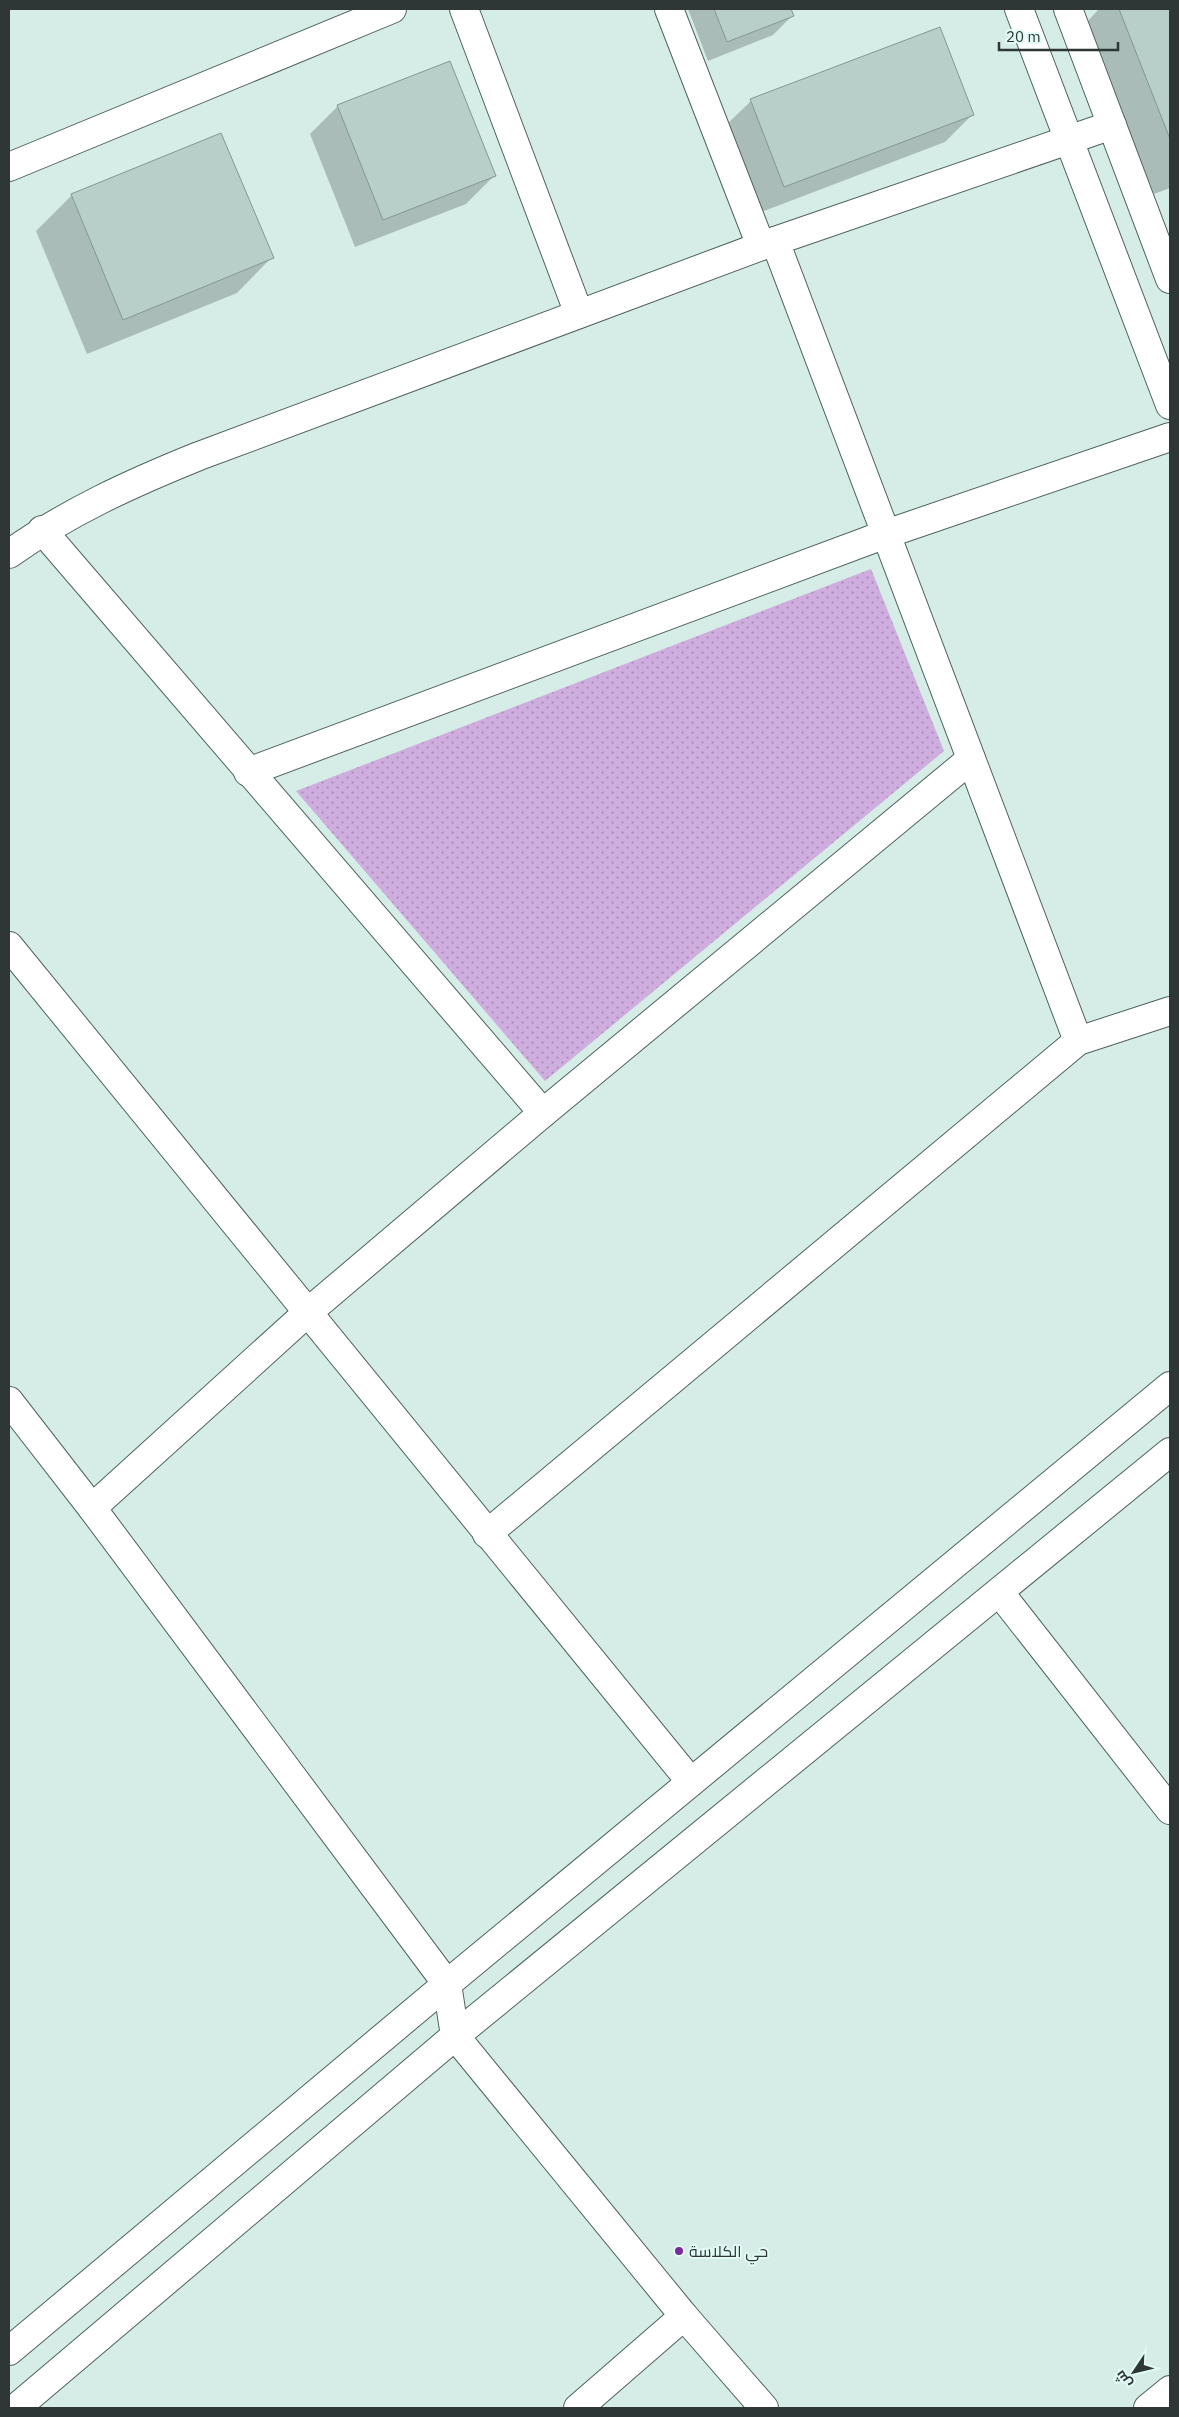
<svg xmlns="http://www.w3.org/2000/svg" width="1179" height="2417" viewBox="0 0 1179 2417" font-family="'IBM Plex Sans',Cairo,sans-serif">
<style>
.park{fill:url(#park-dots)}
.shadow{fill:#0003}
.building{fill:#b7cec9;stroke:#829893}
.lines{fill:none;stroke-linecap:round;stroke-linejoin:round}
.minor-casing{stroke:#4e635e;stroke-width:30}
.minor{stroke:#fff;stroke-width:28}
.poi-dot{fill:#7a2a9b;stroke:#e2faf4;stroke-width:2}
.labels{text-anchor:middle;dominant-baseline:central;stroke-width:4;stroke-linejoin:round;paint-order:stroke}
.poi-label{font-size:16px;fill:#2e3735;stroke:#e2faf4;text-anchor:start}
</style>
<defs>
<pattern id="park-dots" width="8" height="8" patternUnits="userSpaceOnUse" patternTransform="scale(1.25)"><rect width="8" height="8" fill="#cfaddf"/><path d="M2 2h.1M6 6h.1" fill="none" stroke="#a88eb6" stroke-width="1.8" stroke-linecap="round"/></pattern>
</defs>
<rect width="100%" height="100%" fill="#d5ece7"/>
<path class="park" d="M871,569L944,751L545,1081L296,791Z"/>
<g class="shadow">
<path d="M688,9H790L792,16L773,35L708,61Z"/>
<path d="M1099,9H1170V188L1154,194L1086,23Z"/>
<path d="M751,101L973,114L945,142L756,214L723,128Z"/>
<path d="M338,106L494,176L466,204L355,247L310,134Z"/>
<path d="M72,195L272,257L237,293L87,354L36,231Z"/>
</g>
<g class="building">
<path d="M714,9H791L794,16L727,42Z"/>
<path d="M1119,9H1170V139Z"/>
<path d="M940,27L974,115L784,187L750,99Z"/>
<path d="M450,61L496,176L383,220L337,105Z"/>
<path d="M221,133L274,258L123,320L71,194Z"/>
</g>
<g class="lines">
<g class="minor-casing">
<g id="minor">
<path d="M464,9L579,314"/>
<path d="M669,9L761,246"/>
<path d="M1019,9L1170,405"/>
<path d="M1068,9L1170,279"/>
<path d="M9,167L392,9"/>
<path d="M775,241L1078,1041"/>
<path d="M42,530L543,1113"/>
<path d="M9,554C68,512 132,483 199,456L775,241L1112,125"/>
<path d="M248,772L886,534L1170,437"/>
<path d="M9,946L691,1782"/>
<path d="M9,1401L92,1508L447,1984L455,2036L684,2316L764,2408"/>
<path d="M92,1508L307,1313L543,1113L971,759"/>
<path d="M487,1534L1078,1041L1170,1011"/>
<path d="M1000,1593L1170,1810"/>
<path d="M9,2351L447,1984L1170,1386"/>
<path d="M16,2408L455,2036L1170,1452"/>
<path d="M578,2408L684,2316"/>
<path d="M1148,2408L1170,2390"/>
</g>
</g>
<use href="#minor" class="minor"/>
</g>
<circle class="poi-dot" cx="679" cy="2251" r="5"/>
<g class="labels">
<g class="poi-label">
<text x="689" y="2251">حي الكلاسة</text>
</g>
</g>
<rect width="1179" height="2417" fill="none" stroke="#2e3735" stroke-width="20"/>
<g transform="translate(1134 2372) rotate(235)" stroke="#e2faf4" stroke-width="4" paint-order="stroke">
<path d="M0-4L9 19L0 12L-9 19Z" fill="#2e3735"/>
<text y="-8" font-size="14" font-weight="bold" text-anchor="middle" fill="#2e3735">ش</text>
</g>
<path d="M999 42v8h119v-8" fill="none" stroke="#2e3735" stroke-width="2.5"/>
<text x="1006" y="42" font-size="15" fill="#2e3735" stroke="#e2faf4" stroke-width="4" paint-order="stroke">20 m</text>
</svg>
